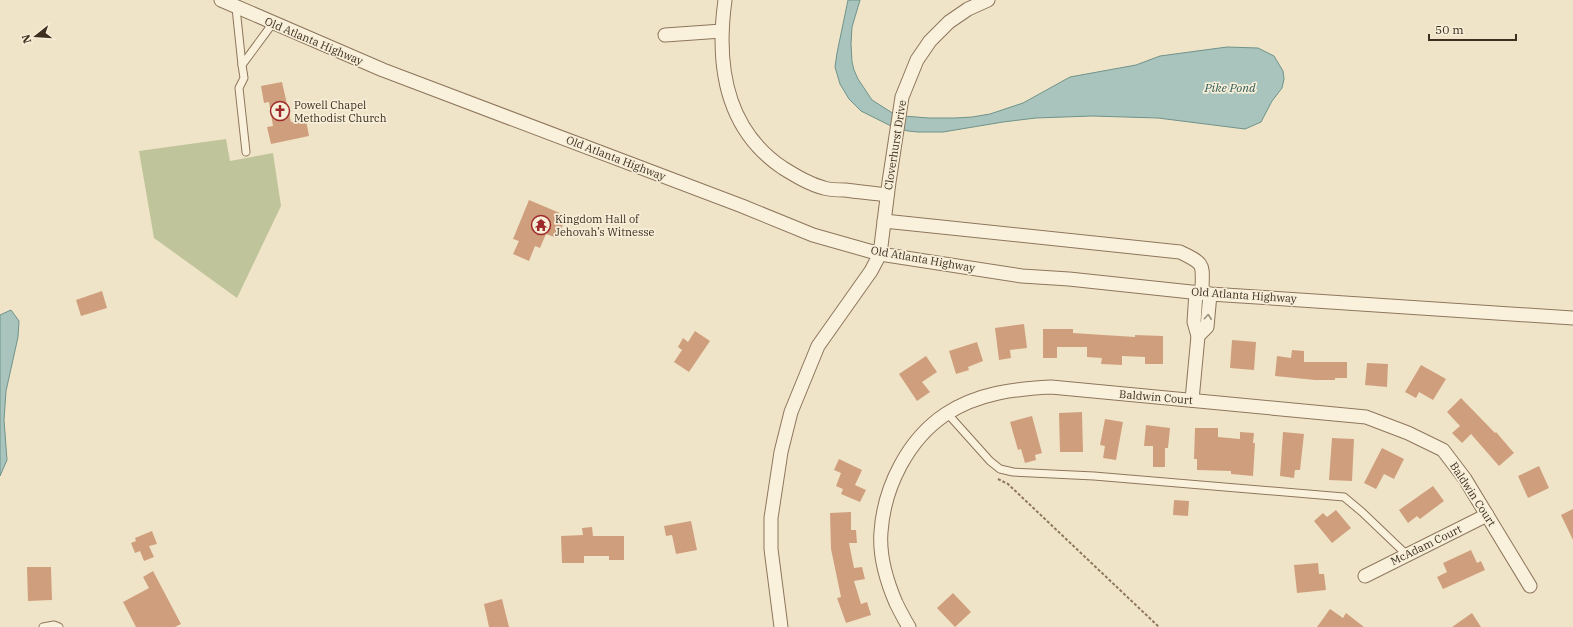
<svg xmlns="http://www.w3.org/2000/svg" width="1573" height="627" viewBox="0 0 1573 627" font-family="'IBM Plex Serif',serif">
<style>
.cemetery{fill:#bfc49a}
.water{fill:#a9c4bc;stroke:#6f938a}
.building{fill:#cf9f7d}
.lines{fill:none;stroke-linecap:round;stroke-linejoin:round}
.lane-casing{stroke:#8d765c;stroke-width:9}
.street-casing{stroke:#8d765c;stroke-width:15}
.path{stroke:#8d765c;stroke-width:2;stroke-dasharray:3 2;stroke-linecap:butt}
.lane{stroke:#faf1dc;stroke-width:7}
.street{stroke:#faf1dc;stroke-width:13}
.oneway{stroke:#9c907e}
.labels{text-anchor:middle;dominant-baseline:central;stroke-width:3.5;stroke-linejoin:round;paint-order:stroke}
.street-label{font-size:11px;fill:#3d2e20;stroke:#f7eed8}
.poi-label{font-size:11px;fill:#3d2e20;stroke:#f7eed8;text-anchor:start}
.water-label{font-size:12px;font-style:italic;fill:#2f5d5a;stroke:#f7eed8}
</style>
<rect width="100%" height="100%" fill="#f0e4c8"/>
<path class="cemetery" d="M226,139L230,161L273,153L281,206L237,298L154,238L139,151Z"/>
<g class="water">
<path d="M848,0H860L852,27L851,44L852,62L854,70L858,79L872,100L894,114L903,116L929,118H955L972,117L990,114L1023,103L1070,77L1136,65L1160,56L1227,47L1258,48L1274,56L1283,71L1284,79L1282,88L1272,101L1261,122L1245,129L1158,118L1092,116L1036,118L1003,122L943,132H918L908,131L893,127L861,111L849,99L840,84L835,67L837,53Z"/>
<path d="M11,310L19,321L18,337L6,391L4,420L7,460L0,476V315Z"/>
</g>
<g class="building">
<path d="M282,82L291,122L306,120L309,136L271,144L267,127L273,126L269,102L264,103L261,86Z"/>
<path d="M529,200L567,216L557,238L546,234L540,248L535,246L529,261L513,254L519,241L513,239Z"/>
<path d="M102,291L107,308L81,316L76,300Z"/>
<path d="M1024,324L1027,348L1010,350L1011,358L999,360L995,328Z"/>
<path d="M1043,329H1073V333L1135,337V335L1163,336V364H1145V357L1122,356V365L1101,364L1102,358L1087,357V347H1057V358H1043Z"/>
<path d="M695,331L710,341L689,372L674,362L682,350L678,347L683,338L688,342Z"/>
<path d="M1232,340L1256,342L1254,370L1230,368Z"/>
<path d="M977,342L983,361L968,367L969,370L956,374L949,351Z"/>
<path d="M1292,350L1304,351V362H1347V378H1335V380H1315L1275,376L1277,356L1291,358Z"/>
<path d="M926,356L937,372L922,382L930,392L917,401L899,374Z"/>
<path d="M1367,363L1388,364L1387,387L1365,385Z"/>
<path d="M1421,365L1446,379L1433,400L1419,392L1416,398L1405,392Z"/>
<path d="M1461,398L1495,433L1496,432L1514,453L1499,466L1471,434L1462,443L1452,433L1460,426L1447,412Z"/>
<path d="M1082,412L1083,452H1060L1059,413Z"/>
<path d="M1032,416L1042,453L1035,455L1036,460L1025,463L1021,449L1018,450L1010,422Z"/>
<path d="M1105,419L1123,422L1116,460L1103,458L1105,446L1100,445Z"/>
<path d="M1146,425L1170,428L1168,448H1165V467H1153V446H1144Z"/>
<path d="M1195,428H1218V437L1240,439V432L1254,433L1253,443H1255L1253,476L1231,474V471L1197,470V459H1194Z"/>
<path d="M1283,432L1304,434L1300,470H1295L1294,478L1280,476Z"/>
<path d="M1332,438L1354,439L1352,481L1329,480Z"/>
<path d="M1382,448L1404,459L1394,479L1384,474L1376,489L1364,483Z"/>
<path d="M839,459L862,470L855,485L866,490L860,502L841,494L843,489L836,486L841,473L834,470Z"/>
<path d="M1539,466L1549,488L1528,498L1518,476Z"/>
<path d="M1433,486L1444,501L1420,519L1417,516L1408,523L1399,510Z"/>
<path d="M1174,500L1189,501L1188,516L1173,515Z"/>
<path d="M1573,509V540L1561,515Z"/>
<path d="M1336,510L1351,528L1332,543L1314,521L1323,513L1327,517Z"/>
<path d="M851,512V530H856L857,543H849L854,568L862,567L865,579L854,581L861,604L867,602L871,615L846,623L837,598L841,597L831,549L830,513Z"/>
<path d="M691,521L697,550L676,554L672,535L666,536L664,526Z"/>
<path d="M592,527L593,536H624V560H609V556H584V563H562L561,536L583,535L582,528Z"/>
<path d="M152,531L157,544L149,546L154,557L144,561L140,551L135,553L131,543L136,541L135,538Z"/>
<path d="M1471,550L1477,563L1481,561L1485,570L1443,589L1437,577L1447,572L1443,563Z"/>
<path d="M1318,563L1319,574H1324L1326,590L1297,593L1294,565Z"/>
<path d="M27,567H51L52,600L28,601Z"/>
<path d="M153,571L181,624L175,627H136L123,602L149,588L143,577Z"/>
<path d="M953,593L971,612L955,627L937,608Z"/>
<path d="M502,599L509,627H489L484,604Z"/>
<path d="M1330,609L1343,618L1346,613L1364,627H1317Z"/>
<path d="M1472,613L1481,627H1452Z"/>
</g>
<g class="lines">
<g class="lane-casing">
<g id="lane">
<path d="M236,8L242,65"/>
<path d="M246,152L239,88L244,78L242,65L273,23"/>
<path d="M947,413L990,461L1000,469L1013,472L1094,476L1344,497L1362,512L1407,555"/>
<path d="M43,627L54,625L59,627"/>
</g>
</g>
<g class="street-casing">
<g id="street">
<path d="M221,0L383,70L742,206L813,235L880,254L1022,276L1069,279L1210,294L1573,318"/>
<path d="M725,0C716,65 725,129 783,168C796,176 809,184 824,188C830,190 838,190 845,190C859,192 873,193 887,195"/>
<path d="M665,35L722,31"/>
<path d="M884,221L1180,252C1207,265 1202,264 1202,293"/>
<path d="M1198,336L1207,327L1210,294"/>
<path d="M1192,400L1198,336L1194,322L1196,292"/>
<path d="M1365,576L1487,515"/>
<path d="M781,627L771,549V518L781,452L791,412L818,346L871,271L880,254L889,182L902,97L917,60L930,41L949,22L968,9L988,0"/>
<path d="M909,627C904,619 900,611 896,603C887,582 879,556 881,532C884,487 908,439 946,414C978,393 1014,389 1051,387L1366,417L1408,433L1443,450L1465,479L1530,586"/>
</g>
</g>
<path class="path" d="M998,479L1008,484L1159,627"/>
<use href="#lane" class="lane"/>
<use href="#street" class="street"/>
</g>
<defs><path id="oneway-chevron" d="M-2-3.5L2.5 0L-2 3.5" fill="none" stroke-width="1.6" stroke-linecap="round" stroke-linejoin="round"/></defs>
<use class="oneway" href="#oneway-chevron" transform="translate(1208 317) rotate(-85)"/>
<defs>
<g id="church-ring" transform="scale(1)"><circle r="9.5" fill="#f7eed8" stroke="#9e2a2b" stroke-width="1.5"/><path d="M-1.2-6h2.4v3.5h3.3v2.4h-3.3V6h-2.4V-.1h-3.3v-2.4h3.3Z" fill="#9e2a2b"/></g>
<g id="temple-ring" transform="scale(1)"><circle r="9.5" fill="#f7eed8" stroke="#9e2a2b" stroke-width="1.5"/><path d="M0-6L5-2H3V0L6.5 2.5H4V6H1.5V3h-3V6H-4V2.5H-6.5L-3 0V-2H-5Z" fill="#9e2a2b"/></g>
</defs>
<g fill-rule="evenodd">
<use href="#church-ring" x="280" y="111"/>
<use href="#temple-ring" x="541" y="225"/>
</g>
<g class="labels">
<g class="street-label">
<text transform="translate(314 41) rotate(23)">Old Atlanta Highway</text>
<text transform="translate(895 145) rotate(-81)">Cloverhurst Drive</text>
<text transform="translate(616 158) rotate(21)">Old Atlanta Highway</text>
<text transform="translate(923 259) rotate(10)">Old Atlanta Highway</text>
<text transform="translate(1244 295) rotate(4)">Old Atlanta Highway</text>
<text transform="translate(1156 397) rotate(5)">Baldwin Court</text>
<text transform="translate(1473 494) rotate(57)">Baldwin Court</text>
<text transform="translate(1426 545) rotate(-26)">McAdam Court</text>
</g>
<g class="poi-label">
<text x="294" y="105">Powell Chapel<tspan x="294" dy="13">Methodist Church</tspan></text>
<text x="555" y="219">Kingdom Hall of<tspan x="555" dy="13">Jehovah’s Witnesse</tspan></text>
</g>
<g class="water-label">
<text x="1230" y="87">Pike Pond</text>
</g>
</g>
<g transform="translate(36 36) rotate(253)" stroke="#f7eed8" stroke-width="3" paint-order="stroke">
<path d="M0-3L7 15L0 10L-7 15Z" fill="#3d2e20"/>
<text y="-6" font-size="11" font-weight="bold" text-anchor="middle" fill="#3d2e20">N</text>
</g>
<path d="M1429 34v6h87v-6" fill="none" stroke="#3d2e20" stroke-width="2"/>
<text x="1435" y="34" font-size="12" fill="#3d2e20" stroke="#f7eed8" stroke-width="3" paint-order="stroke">50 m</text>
</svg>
